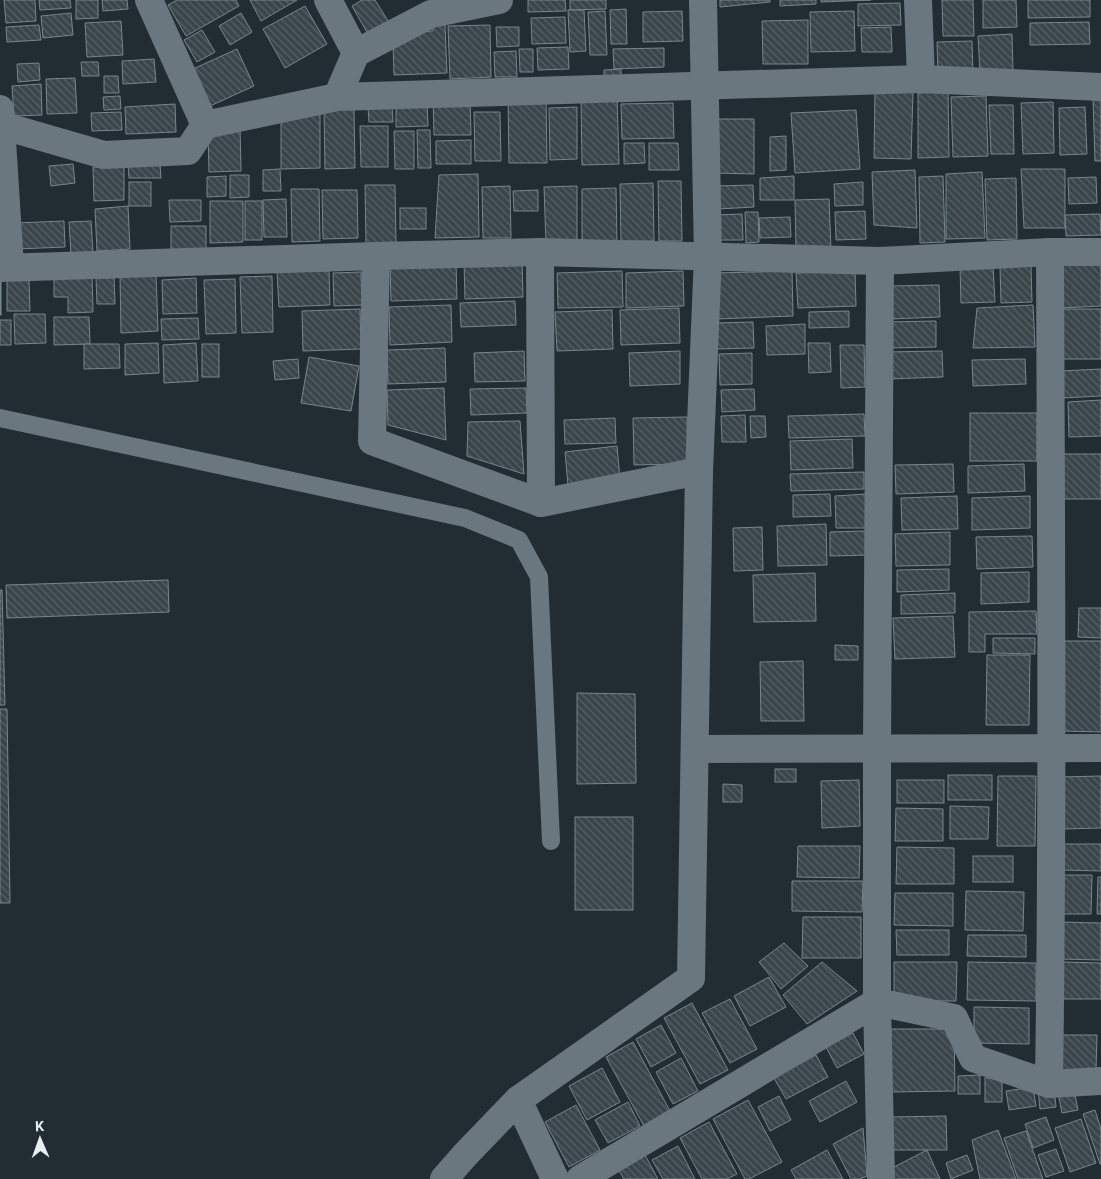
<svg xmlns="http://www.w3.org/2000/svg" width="1101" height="1179" viewBox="0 0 1101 1179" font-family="Roboto,sans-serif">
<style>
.building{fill:url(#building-back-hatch);stroke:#77858c}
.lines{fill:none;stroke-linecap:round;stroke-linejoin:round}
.service{stroke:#6a777e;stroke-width:18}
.minor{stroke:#6a777e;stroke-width:28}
.tertiary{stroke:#6a777e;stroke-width:28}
</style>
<defs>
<pattern id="building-back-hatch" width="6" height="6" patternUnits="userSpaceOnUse" patternTransform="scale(1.25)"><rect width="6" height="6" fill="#39454b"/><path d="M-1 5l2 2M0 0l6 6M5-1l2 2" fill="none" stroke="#566065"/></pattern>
</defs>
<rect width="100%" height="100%" fill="#222d33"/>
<g class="building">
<path d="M4,0H35L36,21L6,23Z"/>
<path d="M39,0H70L71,8L40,10Z"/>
<path d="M76,0H98V18L76,19Z"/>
<path d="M102,0H127L128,9L103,11Z"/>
<path d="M177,0H236L239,6L186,36L168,5Z"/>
<path d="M250,0H297L261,21Z"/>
<path d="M362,0H375L390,24L369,36L352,6Z"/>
<path d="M528,0H565L566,11L528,12Z"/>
<path d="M570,0H606V9L570,10Z"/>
<path d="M720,0H770V2L720,7Z"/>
<path d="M780,0H816V4L780,6Z"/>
<path d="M821,0H871L821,2Z"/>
<path d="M942,0H973L974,36H943Z"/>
<path d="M983,0H1016L1017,27L983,28Z"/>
<path d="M1028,0H1090V17L1028,18Z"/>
<path d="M900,3L901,25L858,26V4Z"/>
<path d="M305,6L327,44L285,68L263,29Z"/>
<path d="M626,9L627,44H611L610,10Z"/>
<path d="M568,10H584L586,51L570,52Z"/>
<path d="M605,11L607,55H590L588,12Z"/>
<path d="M682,11L683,41L643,42V12Z"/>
<path d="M854,11L855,51L811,52L810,12Z"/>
<path d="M71,13L73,35L43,38L41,16Z"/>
<path d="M241,13L252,32L230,45L219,26Z"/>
<path d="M565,17L566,43L532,44L531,18Z"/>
<path d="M808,20V64H763L762,21Z"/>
<path d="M121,21L123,55L87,57L85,23Z"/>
<path d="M1089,22L1090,44L1030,45V23Z"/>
<path d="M39,25L41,40L7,42L6,27Z"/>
<path d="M433,25H445L447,73L394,75L393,44L405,43V32L433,31Z"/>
<path d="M490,25L491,77L450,79L448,26Z"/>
<path d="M496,27H519V46L497,47Z"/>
<path d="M891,27L892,52H862L861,28Z"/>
<path d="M202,30L215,52L197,62L184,40Z"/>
<path d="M1012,34L1013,71L980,72L978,36Z"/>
<path d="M972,41L973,75L938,76L937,42Z"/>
<path d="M568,47L569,69L538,70L537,48Z"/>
<path d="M664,48V67L614,69L613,49Z"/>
<path d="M237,49L254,86L210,106L193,69Z"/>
<path d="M519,49H533V72H520Z"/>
<path d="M516,51L517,77H495L494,52Z"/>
<path d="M154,59L156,82L123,84L122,61Z"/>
<path d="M81,62H98L99,76H82Z"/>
<path d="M39,63L40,80L18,82L17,64Z"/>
<path d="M621,69V86H604V70Z"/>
<path d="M104,76H118L119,93H104Z"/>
<path d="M75,78L77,113L47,114L46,79Z"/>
<path d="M41,84L42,115L14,116L12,86Z"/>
<path d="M875,91L913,92L911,159L874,158Z"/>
<path d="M948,92L949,157L918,158V93Z"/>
<path d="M546,94L547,163H509L508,95Z"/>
<path d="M120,96L121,109L104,110L103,97Z"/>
<path d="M986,96L988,156L953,157L951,97Z"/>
<path d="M433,98H470L471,135H434Z"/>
<path d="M617,98L619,164L582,165L581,99Z"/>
<path d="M1093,100H1101V161H1095Z"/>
<path d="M396,102H427L428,126L396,127Z"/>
<path d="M1053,102L1054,153L1023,154L1021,103Z"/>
<path d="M673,103L674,138L622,139L621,104Z"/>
<path d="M175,104L176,132L126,134L125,107Z"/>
<path d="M989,105H1013L1014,154H991Z"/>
<path d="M392,106L393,122H369L368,107Z"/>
<path d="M577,107V159L550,160L549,108Z"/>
<path d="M1085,107L1087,154L1060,155L1059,108Z"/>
<path d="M354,109L355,168L325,169L324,110Z"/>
<path d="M856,110L860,169L795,173L791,113Z"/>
<path d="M320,111V168L281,169V112Z"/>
<path d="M121,112L122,130L92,131L91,113Z"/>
<path d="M474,112H500L501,161H475Z"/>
<path d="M715,119H754V174L714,173Z"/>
<path d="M360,126H388V167H361Z"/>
<path d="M240,127L241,171L209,172L208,135Z"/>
<path d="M417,130H430L431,168H418Z"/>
<path d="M394,131H414V169H395Z"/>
<path d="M786,136V170L770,171V137Z"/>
<path d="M471,140V164H436V141Z"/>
<path d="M624,143H644L645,163L624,164Z"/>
<path d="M649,143H678L679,170H649Z"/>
<path d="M73,164L75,183L51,186L49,166Z"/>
<path d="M128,164H160L161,178H129Z"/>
<path d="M93,167H124V200L94,201Z"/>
<path d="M280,169L281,191H263V170Z"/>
<path d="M1021,169H1065V228H1024Z"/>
<path d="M915,170L917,228L874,225L872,172Z"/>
<path d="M982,172L985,238L946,239V174Z"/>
<path d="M478,174L479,237L435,238L439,175Z"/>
<path d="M230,175H249V197L230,198Z"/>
<path d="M226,176V196L207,197V177Z"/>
<path d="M794,176V200H760V178Z"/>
<path d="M943,176L945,242L920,243L919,177Z"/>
<path d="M1096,177L1097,203L1069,204L1068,178Z"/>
<path d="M1016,178L1017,239L987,240L985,179Z"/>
<path d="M658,181H681L682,241H659Z"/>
<rect x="129" y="182" width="22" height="24"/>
<path d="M863,182V205L835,206L834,184Z"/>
<path d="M653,183L654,241H621L620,184Z"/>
<path d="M365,185H395L396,243L366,244Z"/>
<path d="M753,185L754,207L717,209L716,186Z"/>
<path d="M510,186L511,238H483L482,187Z"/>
<path d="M577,186V243L546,244L544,187Z"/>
<path d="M616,188L617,243H582V189Z"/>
<path d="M291,189H319L320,241L292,242Z"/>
<path d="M322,190H357L358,238L323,239Z"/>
<path d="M538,190V211H514L513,191Z"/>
<path d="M286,199L287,237H264L263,200Z"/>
<path d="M829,199L831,250L796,251L795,200Z"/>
<path d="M169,200H201V221L170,222Z"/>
<path d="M210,201H243V242L210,243Z"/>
<rect x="245" y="201" width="17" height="39"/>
<path d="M128,206L130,249L97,251L95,209Z"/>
<rect x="400" y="208" width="26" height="21"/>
<path d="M865,211L866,239L836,240L835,212Z"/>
<path d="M745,212H758L759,242L746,243Z"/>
<path d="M742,214L743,240H716L715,215Z"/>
<path d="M1100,214L1101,235L1066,236L1065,215Z"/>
<path d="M790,217L791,237L760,238L759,218Z"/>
<path d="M64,221L65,247L17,249L16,223Z"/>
<path d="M91,221L93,253L71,254L69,222Z"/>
<path d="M171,226H206V250L171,251Z"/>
<path d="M522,259L523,297L465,299L464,261Z"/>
<path d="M1101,262V306L1061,308L1060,263Z"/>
<path d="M456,263L457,299L391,301L390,265Z"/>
<path d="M993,266L995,302L961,303L960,267Z"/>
<path d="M1031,266L1032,302L1001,303L1000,267Z"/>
<path d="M329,271L330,305L279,307L277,272Z"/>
<path d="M622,271L623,307L558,308L557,273Z"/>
<path d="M683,271L684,306L626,308V273Z"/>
<path d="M792,271L793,316L717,319L715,273Z"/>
<path d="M855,271L856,306L798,308L796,273Z"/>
<path d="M92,272L93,312L68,313V297H54V273Z"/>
<path d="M361,272L362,305L334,306L333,273Z"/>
<path d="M156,274L158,331L121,333L120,275Z"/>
<path d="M272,276L273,332L242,333L240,277Z"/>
<path d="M96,278H114L115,304H97Z"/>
<path d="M196,278L197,313L163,314L162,280Z"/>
<path d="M235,279L236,333L206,334L204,280Z"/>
<rect x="0" y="280" width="1" height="35"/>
<path d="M7,280H29L30,311H7Z"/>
<path d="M939,285L940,317L890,319V286Z"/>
<path d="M515,301L516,325L461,327L460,303Z"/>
<path d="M451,305L452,342L390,345L389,307Z"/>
<path d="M1033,305L1035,347L973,348L977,308Z"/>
<path d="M679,308L680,343L621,345L620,310Z"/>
<path d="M360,309L361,349L303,351L302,311Z"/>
<rect x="1063" y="309" width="38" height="50"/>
<path d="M612,310L613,349L557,351L555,312Z"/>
<path d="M849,311V327L809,328V312Z"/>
<path d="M14,314H45L46,343L15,344Z"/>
<path d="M54,317H89L90,344L54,345Z"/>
<path d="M198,318L199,339L162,340L161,319Z"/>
<rect x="0" y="320" width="11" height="25"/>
<path d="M936,321V347L888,348V322Z"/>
<path d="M753,322L754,348L716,349V323Z"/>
<path d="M805,324V354L767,355L766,326Z"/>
<path d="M158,343L159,373L125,375V344Z"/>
<path d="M196,343L198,381L164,383L163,345Z"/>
<path d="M808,343H830L831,372L809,373Z"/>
<path d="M84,344H119L120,368L84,369Z"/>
<rect x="202" y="344" width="17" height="33"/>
<path d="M840,345H864L865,387L841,388Z"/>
<path d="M445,348L446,382L388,384L387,350Z"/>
<path d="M524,351L525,381L475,382L474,353Z"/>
<path d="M680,351V384L630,386L629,353Z"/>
<path d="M942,351L943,377L887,379L886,352Z"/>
<path d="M752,353V384L720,385L719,354Z"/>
<path d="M309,357L359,366L351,411L301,403Z"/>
<path d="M298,359L299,378L275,380L273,361Z"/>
<path d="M1025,359L1026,384L973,386L972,360Z"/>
<path d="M1101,369V396L1062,398L1061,371Z"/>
<path d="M444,388L446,440L388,425L387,390Z"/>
<path d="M526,388L527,413L471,415L470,389Z"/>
<path d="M754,389L755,410L722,412L721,390Z"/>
<path d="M1101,400V436L1069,437L1068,402Z"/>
<rect x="970" y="413" width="67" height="48"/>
<path d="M864,414L865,436L789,438L788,416Z"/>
<path d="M745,415L746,442H722L721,416Z"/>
<path d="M750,416H765L766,437L751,438Z"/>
<path d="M687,417L688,464L634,465L633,418Z"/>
<path d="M615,418L616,443L565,444L564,420Z"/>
<path d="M520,421L524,474L467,456L468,422Z"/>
<path d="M852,439L853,468L791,470L790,441Z"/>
<path d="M617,446L620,479L568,485L565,452Z"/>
<rect x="1059" y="454" width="42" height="45"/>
<path d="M953,464L954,492L896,494L895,465Z"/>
<path d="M1024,464L1025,491L968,493V466Z"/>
<path d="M864,472V489L791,491L790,474Z"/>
<path d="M830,494L831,516L793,517V495Z"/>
<path d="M866,494L867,528H836L835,496Z"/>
<path d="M957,496L958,529L902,530L901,498Z"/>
<path d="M1030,496V528L972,530V498Z"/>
<path d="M826,524L827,565L778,566L777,526Z"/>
<path d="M762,527L763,570L734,571L733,528Z"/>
<path d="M866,531L867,555L830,556V532Z"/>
<path d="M950,532V565L896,566L895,534Z"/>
<path d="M1032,536L1033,567L977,569L976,537Z"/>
<path d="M949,569V590L897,592V570Z"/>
<path d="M1029,572V602L981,604V573Z"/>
<path d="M815,573L816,621L754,622L753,575Z"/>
<path d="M168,580L169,612L7,618L6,585Z"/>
<path d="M0,590H2L5,705H0Z"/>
<path d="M955,593V613L901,614V595Z"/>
<path d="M1079,608H1101V638L1078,637Z"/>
<path d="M1036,611L1037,634H985V652H969V612Z"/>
<path d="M953,616L955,657L895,659L893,618Z"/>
<path d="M993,638H1035V654L993,653Z"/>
<path d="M1063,641H1101V732L1062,731Z"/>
<path d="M835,645L858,646V660H835Z"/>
<path d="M987,655H1030L1029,725H986Z"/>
<path d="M803,661L804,721H761L760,662Z"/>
<path d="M577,693L635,694L636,783L577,784Z"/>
<path d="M0,709H7L10,903H0Z"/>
<rect x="775" y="769" width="21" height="13"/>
<rect x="948" y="775" width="44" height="25"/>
<path d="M998,776H1036L1035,846H997Z"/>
<path d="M1101,776V828L1063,829L1061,777Z"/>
<path d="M859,780L860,826L822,828L821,781Z"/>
<rect x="897" y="780" width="47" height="23"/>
<path d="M723,784L742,785V802H723Z"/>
<path d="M950,806L989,807L988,839H950Z"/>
<path d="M896,808L943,809V841H895Z"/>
<rect x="575" y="817" width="58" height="93"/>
<path d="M1063,844H1101V871L1063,870Z"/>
<path d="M798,846H860L859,878L797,877Z"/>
<path d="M897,847L954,848V884H896Z"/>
<rect x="973" y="856" width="40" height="26"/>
<path d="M1064,875H1092L1091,914H1063Z"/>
<path d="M1098,877H1101V914H1097Z"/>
<path d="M792,881H863L862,912L792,911Z"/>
<path d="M966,891L1024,892L1023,931L965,930Z"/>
<path d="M895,893H953V926L894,925Z"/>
<path d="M803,917H861V958H802Z"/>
<path d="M1060,922L1101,923V960L1059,959Z"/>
<path d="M896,930H949V955H897Z"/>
<path d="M968,935H1026V957L967,956Z"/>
<path d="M784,943L808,966L781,989L759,962Z"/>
<path d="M822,962L857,991L807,1024L783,995Z"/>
<path d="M894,962H957L956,1001H894Z"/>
<path d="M968,962L1036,963V1001L967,1000Z"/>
<path d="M1063,962L1101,963V999H1062Z"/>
<path d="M769,977L786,1007L750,1026L734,996Z"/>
<path d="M730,999L757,1049L730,1063L702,1013Z"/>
<path d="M692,1003L728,1070L700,1084L664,1018Z"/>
<path d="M974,1007L1029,1008V1044L974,1043Z"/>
<path d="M661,1025L676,1053L651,1067L636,1039Z"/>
<path d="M891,1029H954L955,1091L891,1092Z"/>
<path d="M853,1033L864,1054L837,1068L826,1047Z"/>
<path d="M1059,1035H1097L1096,1070H1059Z"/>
<path d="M633,1042L670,1111L644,1126L606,1057Z"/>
<path d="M816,1055L828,1077L786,1099L774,1078Z"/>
<path d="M681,1058L698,1091L673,1104L656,1072Z"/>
<path d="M602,1068L620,1102L587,1120L569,1086Z"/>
<path d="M980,1075V1094H958V1076Z"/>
<rect x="985" y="1078" width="17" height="24"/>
<path d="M846,1081L857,1102L820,1122L809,1101Z"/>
<path d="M1073,1085L1078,1110L1062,1113L1057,1088Z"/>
<path d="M1033,1087L1036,1106L1009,1110L1006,1091Z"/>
<path d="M1054,1087L1056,1107L1040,1109L1038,1089Z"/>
<path d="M779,1096L791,1120L770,1131L758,1107Z"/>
<path d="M748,1100L782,1162L749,1179H745L713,1119Z"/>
<path d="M628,1102L640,1126L608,1143L595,1120Z"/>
<path d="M576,1105L600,1150L569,1167L545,1122Z"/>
<path d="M1095,1110L1101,1129V1164H1100L1083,1114Z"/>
<path d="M946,1116L947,1150H892V1117Z"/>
<path d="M1046,1117L1054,1140L1033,1148L1025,1124Z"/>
<path d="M1081,1119L1096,1163L1070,1172L1055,1128Z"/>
<path d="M709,1122L737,1174L727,1179H702L680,1138Z"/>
<path d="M863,1128L867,1176L860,1179H851L833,1144Z"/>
<path d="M998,1130L1016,1179H980L972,1140Z"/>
<path d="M1026,1131L1043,1179H1018L1004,1138Z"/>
<path d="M678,1146L695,1179H663L652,1160Z"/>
<path d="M1056,1149L1064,1171L1046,1177L1038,1155Z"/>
<path d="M827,1150L843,1179H796L791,1170Z"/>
<path d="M927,1150L940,1179H893L892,1168Z"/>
<path d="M645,1155L658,1179H624L618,1169Z"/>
<path d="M967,1155L973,1170L951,1179L946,1163Z"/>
</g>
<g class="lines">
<path class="service" d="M0,418L465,518L519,540L539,577L551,841"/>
<g class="minor">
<path d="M149,0L205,125"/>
<path d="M328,0L356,53"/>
<path d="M918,0L921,79L1101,87"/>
<path d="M337,97L921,79"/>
<path d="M0,109L10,267"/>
<path d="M0,125L104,155L188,151L205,125L337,97L356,53L431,14L499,0"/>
<path d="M540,252L541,503"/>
<path d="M376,256L372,441L541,503L699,471"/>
<path d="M880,261L877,749V1002L881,1179"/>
<path d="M695,749L1101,748"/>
<path d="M1049,1084C1053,806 1051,529 1050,252"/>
<path d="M518,1100L555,1179"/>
<path d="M444,1179L465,1155L518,1100L691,978L699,471L708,256L703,0"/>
<path d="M580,1179L877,1002L954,1018L973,1058L1049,1084L1101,1081"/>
</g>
<path class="tertiary" d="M0,268L376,256L540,252L880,261L1050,252H1101"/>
</g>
<g transform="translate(40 1139) rotate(358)" stroke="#222d33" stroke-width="4" paint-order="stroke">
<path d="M0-4L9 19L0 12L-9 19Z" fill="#e7eff3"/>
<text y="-8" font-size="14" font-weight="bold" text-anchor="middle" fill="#e7eff3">K</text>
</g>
</svg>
